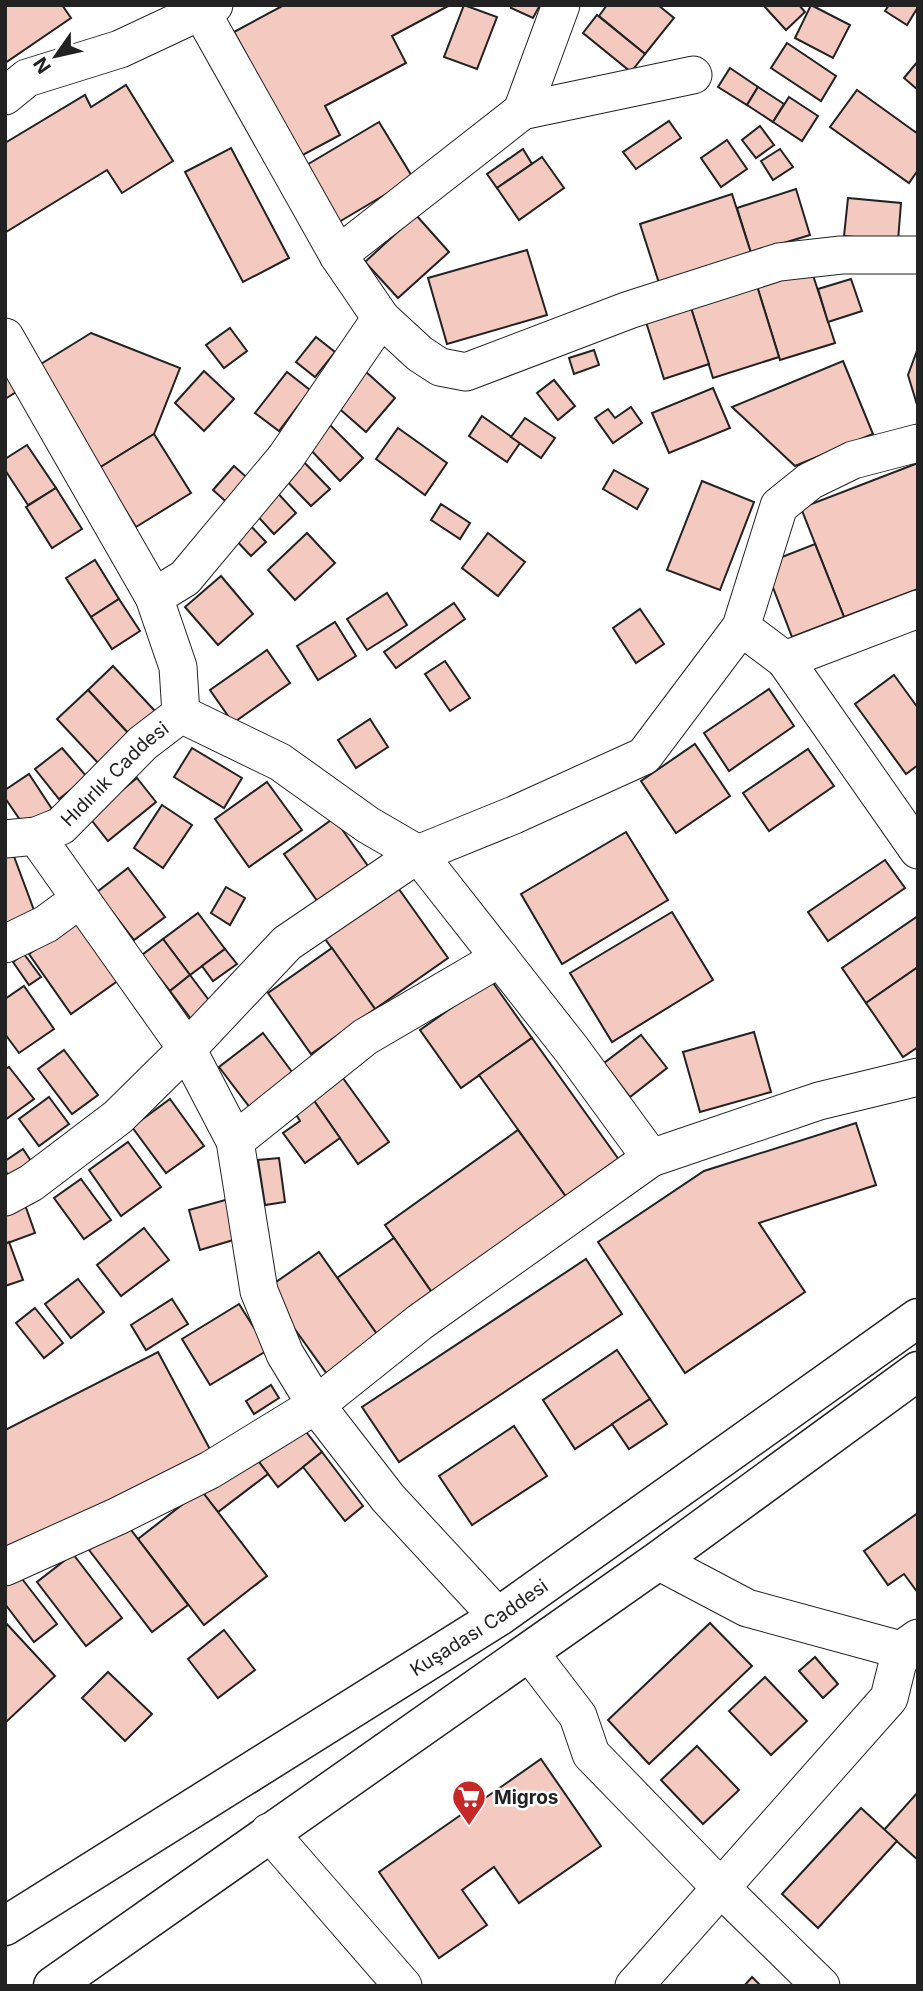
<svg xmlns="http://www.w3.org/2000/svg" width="923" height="1991" viewBox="0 0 923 1991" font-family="Inter,sans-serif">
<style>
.building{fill:#f3c9c0;stroke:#222;stroke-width:2}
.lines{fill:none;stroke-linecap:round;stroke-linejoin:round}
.minor-casing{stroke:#222;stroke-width:39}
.major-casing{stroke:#222;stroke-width:41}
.minor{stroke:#fff;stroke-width:37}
.major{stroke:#fff;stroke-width:38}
.labels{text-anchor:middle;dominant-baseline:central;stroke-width:5;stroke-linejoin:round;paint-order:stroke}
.street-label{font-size:19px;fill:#222;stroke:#fff}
.poi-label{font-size:19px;font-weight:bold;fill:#222;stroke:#fff;text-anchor:start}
</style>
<rect width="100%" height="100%" fill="#fff"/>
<g class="building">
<path d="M5,5H62L71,18L5,63Z"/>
<path d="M284,5H450L392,36L406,63L325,106L340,135L301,156L234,32Z"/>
<path d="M464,5L497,17L477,69L444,57Z"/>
<path d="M512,5H540L533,18L511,8Z"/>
<path d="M607,5H658L674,18L645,54L599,16Z"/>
<path d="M765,5H799L805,12L786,30L764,6Z"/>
<path d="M811,5L850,25L833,58L795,38Z"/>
<path d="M889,5H918V7L907,25L885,11Z"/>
<path d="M597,15L645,54L631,72L583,33Z"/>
<path d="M787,43L836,76L821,101L771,68Z"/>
<path d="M918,61V90L904,78Z"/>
<path d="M730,68L758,87L747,105L718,87Z"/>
<path d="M126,85L173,161L122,193L107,170L6,232L5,143L85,95L91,107Z"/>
<path d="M758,87L784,104L773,122L747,105Z"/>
<path d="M857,90L918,134V170L909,183L830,127Z"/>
<path d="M789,97L818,116L802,141L773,122Z"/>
<path d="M669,121L681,138L636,169L623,152Z"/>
<path d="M379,122L413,178L339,222L305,166Z"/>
<path d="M760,126L774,145L756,158L742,140Z"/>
<path d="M727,140L747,169L721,187L701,158Z"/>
<path d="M231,148L289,258L243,282L185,172Z"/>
<path d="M523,149L532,164L497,188L487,174Z"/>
<path d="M780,149L793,167L773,180L761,161Z"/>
<path d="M542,157L564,188L519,220L497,188Z"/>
<path d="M796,189L810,235L751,253L737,208Z"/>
<path d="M732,194L751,253L659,283L640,224Z"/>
<path d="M848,198L901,203L898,241L844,236Z"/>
<path d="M416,215L449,252L398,298L365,262Z"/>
<path d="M527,250L547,315L447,344L428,278Z"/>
<path d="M811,269L835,343L780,360L757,286Z"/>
<path d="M851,279L862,311L828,322L818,289Z"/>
<path d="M757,286L779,357L713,378L691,308Z"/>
<path d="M691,308L709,364L664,379L646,322Z"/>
<path d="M230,328L247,351L224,368L206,345Z"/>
<path d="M91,333L180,368L154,434L99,468L36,367Z"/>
<path d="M316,337L335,352L315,377L296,362Z"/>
<path d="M918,348V408L908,375Z"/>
<path d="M594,350L599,365L574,374L569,358Z"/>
<path d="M843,361L873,434L795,466L732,407Z"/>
<path d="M5,365L21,389L5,399Z"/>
<path d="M204,371L234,399L204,431L175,403Z"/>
<path d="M365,371L395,398L366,432L335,405Z"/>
<path d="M287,372L310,390L279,431L255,413Z"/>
<path d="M554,380L575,406L558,420L537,393Z"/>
<path d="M713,388L730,428L669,453L652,413Z"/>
<path d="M631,407L642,423L613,443L595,418L608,409L615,418Z"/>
<path d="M482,416L520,443L507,462L469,436Z"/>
<path d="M525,418L555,438L541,458L511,437Z"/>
<path d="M330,425L363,458L340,481L308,447Z"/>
<path d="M398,428L447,463L425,495L376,459Z"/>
<path d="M154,434L191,493L136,527L99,468Z"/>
<path d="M27,445L56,488L28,505L5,470V459Z"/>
<path d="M298,456L330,489L311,506L279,473Z"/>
<path d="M918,463V589L844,617L801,508Z"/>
<path d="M234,466L253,483L232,507L213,490Z"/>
<path d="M614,470L648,489L637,509L603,489Z"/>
<path d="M702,481L754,502L720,590L667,570Z"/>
<path d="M56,488L82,529L52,548L26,507Z"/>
<path d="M274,489L296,513L274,534L252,510Z"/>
<path d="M441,504L470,523L460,539L431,520Z"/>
<path d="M247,522L266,542L251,556L232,536Z"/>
<path d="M307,533L335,563L295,600L268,570Z"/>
<path d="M488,533L525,562L498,596L462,568Z"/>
<path d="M815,544L844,617L792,637L764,564Z"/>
<path d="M95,560L119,599L91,617L66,578Z"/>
<path d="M221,576L253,614L218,645L185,607Z"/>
<path d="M387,593L407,625L367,650L347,619Z"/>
<path d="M119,599L140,631L112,649L91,617Z"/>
<path d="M454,603L465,619L396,668L384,652Z"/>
<path d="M640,609L664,644L636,663L613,628Z"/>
<path d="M335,622L356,656L318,680L297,646Z"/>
<path d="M267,650L290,683L233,723L210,690Z"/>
<path d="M445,661L470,698L450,711L425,674Z"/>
<path d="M113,666L155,711L130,735L88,690Z"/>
<path d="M894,675L918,708V765L906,774L855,704Z"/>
<path d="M769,689L794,726L729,771L704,733Z"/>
<path d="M88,690L130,735L99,764L57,719Z"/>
<path d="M370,719L388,747L356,768L338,740Z"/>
<path d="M695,744L730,796L676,833L641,781Z"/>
<path d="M62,748L87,777L59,799L35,769Z"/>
<path d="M192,748L242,778L224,808L174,777Z"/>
<path d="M808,749L834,786L769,831L743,793Z"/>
<path d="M29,774L52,809L25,827L5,798V790Z"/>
<path d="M137,778L156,802L108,841L89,817Z"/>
<path d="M267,782L302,830L249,867L215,819Z"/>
<path d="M162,805L192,825L163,868L134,848Z"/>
<path d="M334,818L368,866L318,902L284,854Z"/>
<path d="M626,832L668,900L562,964L521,894Z"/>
<path d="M9,843L35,913L5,924V844Z"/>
<path d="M885,860L905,888L828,941L808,912Z"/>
<path d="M128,868L165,917L134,940L97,892Z"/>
<path d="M396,885L448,958L375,1009L323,936Z"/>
<path d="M226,887L245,898L230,925L211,913Z"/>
<path d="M672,912L713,980L612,1042L570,973Z"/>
<path d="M198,913L225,949L190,975L163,939Z"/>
<path d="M918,916V967L866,1003L842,968Z"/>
<path d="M77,921L119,980L71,1014L29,954Z"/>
<path d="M163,939L190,975L170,991L142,955Z"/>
<path d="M332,948L375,1009L311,1054L268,993Z"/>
<path d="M225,949L237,964L213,981L202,966Z"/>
<path d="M24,954L41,977L29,985L13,962Z"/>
<path d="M918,967V1047L903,1057L866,1003Z"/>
<path d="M190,975L214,1007L194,1023L170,991Z"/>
<path d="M491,980L532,1038L461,1088L420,1030Z"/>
<path d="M24,986L54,1029L19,1053L5,1034V999Z"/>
<path d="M754,1032L771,1092L700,1112L683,1052Z"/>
<path d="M263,1033L295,1076L251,1109L219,1067Z"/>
<path d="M641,1035L667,1068L630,1097L604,1063Z"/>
<path d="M532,1038L622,1164L569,1201L479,1075Z"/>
<path d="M64,1050L98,1095L72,1114L38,1069Z"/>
<path d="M9,1067L34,1099L5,1120V1069Z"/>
<path d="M340,1074L389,1142L358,1164L310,1095Z"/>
<path d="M310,1095L340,1138L305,1163L283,1133L300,1121L292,1108Z"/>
<path d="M49,1097L69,1124L39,1146L19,1119Z"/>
<path d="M170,1099L204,1146L166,1173L132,1127Z"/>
<path d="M856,1123L876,1185L759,1223L805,1292L685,1373L598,1242L704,1171Z"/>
<path d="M518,1130L569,1201L435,1297L385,1225Z"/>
<path d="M128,1142L161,1187L121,1216L89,1170Z"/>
<path d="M23,1149L31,1161L9,1177L5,1170V1161Z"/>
<path d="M279,1158L285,1202L265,1205L258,1160Z"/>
<path d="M81,1179L111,1220L84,1239L54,1198Z"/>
<path d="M229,1199L240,1238L200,1250L189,1210Z"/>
<path d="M24,1202L35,1233L5,1244V1209Z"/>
<path d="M144,1228L169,1260L121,1296L97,1265Z"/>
<path d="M394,1238L435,1297L379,1337L337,1278Z"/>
<path d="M9,1242L23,1280L5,1286V1244Z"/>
<path d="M319,1252L379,1337L327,1374L266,1289Z"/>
<path d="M586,1259L622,1314L399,1462L362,1407Z"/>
<path d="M78,1279L104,1312L71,1338L45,1304Z"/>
<path d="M172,1299L188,1324L146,1350L131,1325Z"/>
<path d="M239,1304L268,1350L210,1385L182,1339Z"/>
<path d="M35,1308L63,1343L44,1358L16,1323Z"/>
<path d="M617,1350L650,1399L575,1449L543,1400Z"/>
<path d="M158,1352L212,1453L5,1554V1430Z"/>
<path d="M271,1385L279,1398L254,1414L246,1401Z"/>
<path d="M650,1399L667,1424L629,1449L612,1424Z"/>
<path d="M514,1426L547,1476L472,1525L439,1476Z"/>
<path d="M303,1428L322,1452L278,1487L259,1462Z"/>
<path d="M322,1452L363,1506L345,1521L303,1467Z"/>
<path d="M253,1454L268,1474L218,1512L203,1493Z"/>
<path d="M201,1490L267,1576L204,1625L138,1539Z"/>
<path d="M918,1513V1593L904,1574L888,1585L864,1551Z"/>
<path d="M125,1522L188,1605L152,1632L89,1550Z"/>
<path d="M73,1554L122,1618L86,1646L37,1582Z"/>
<path d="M19,1575L57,1624L34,1642L5,1604V1585Z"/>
<path d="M5,1622L55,1676L5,1723Z"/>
<path d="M710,1623L752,1666L649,1764L608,1720Z"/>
<path d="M224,1630L255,1670L218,1698L188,1659Z"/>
<path d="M815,1657L838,1684L823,1698L799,1671Z"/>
<path d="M108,1672L152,1714L125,1741L82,1698Z"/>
<path d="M765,1677L807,1721L771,1755L729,1711Z"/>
<path d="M697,1746L739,1790L703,1824L661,1780Z"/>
<path d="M541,1759L601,1846L519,1903L494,1867L462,1890L487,1925L439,1958L379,1872Z"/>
<path d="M918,1792V1860L884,1830Z"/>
<path d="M861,1808L897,1841L818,1928L782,1894Z"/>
<path d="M752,1977L761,1986H744Z"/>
</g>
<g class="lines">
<g class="minor-casing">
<g id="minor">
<path d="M202,13L338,255L381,318"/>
<path d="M5,96L27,78L120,49L214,5"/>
<path d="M522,111L693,75"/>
<path d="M338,255L522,111L561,5"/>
<path d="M5,337L154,597L178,667L181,714"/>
<path d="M154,597L185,578L286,457L381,318L420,354L440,367L466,372L629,310L779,262L841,255H918"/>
<path d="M741,627L785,660L918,850"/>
<path d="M785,660L918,609"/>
<path d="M181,714L280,762L368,825L418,854L572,1050L651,1158"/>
<path d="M36,836L187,1049L235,1141L259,1291L285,1354L316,1405L388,1498L498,1617"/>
<path id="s1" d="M5,839L36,836L61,826L143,743L181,714"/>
<path d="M5,944L46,924L80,899"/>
<path d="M235,1141L365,1037L500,958"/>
<path d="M5,1197L31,1183L118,1117L187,1049L287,943L418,854L514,815L644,756L741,627L779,506L810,481L853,460L918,443"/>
<path d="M658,1561L747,1608L901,1650L918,1651"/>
<path d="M5,1567L118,1516L210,1470L316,1405L420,1322L651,1158L819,1101L918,1077"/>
<path d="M529,1652L578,1716L591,1754L721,1888L821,1986"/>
<path d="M269,1832L403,1986"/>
<path d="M634,1986L889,1698L901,1650L918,1638"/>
</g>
</g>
<g class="major-casing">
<g id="major">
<path id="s2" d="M5,1926L498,1617L918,1318"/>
<path d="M53,1986L658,1561L918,1371"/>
</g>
</g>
<use href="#minor" class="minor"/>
<use href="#major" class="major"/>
</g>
<defs>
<g id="supermarket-pin" transform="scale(1.75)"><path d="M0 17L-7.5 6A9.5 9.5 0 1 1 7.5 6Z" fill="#c62828" stroke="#fff"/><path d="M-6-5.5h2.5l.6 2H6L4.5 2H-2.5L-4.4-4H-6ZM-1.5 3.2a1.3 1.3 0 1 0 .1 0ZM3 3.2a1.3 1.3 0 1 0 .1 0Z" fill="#fff"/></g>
</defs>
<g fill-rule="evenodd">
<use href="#supermarket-pin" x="469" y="1797"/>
</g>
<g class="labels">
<g class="street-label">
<text stroke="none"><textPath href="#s1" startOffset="133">Hıdırlık Caddesi</textPath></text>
<text stroke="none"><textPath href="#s2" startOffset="560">Kuşadası Caddesi</textPath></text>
</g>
<g class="poi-label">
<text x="494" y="1797">Migros</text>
</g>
</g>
<rect width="923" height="1991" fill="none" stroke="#222222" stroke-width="14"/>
<g transform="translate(56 56) rotate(236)" stroke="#ffffff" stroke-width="5" paint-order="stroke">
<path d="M0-5L12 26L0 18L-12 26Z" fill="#222222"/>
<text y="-10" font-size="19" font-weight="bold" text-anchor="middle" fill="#222222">N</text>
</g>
</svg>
